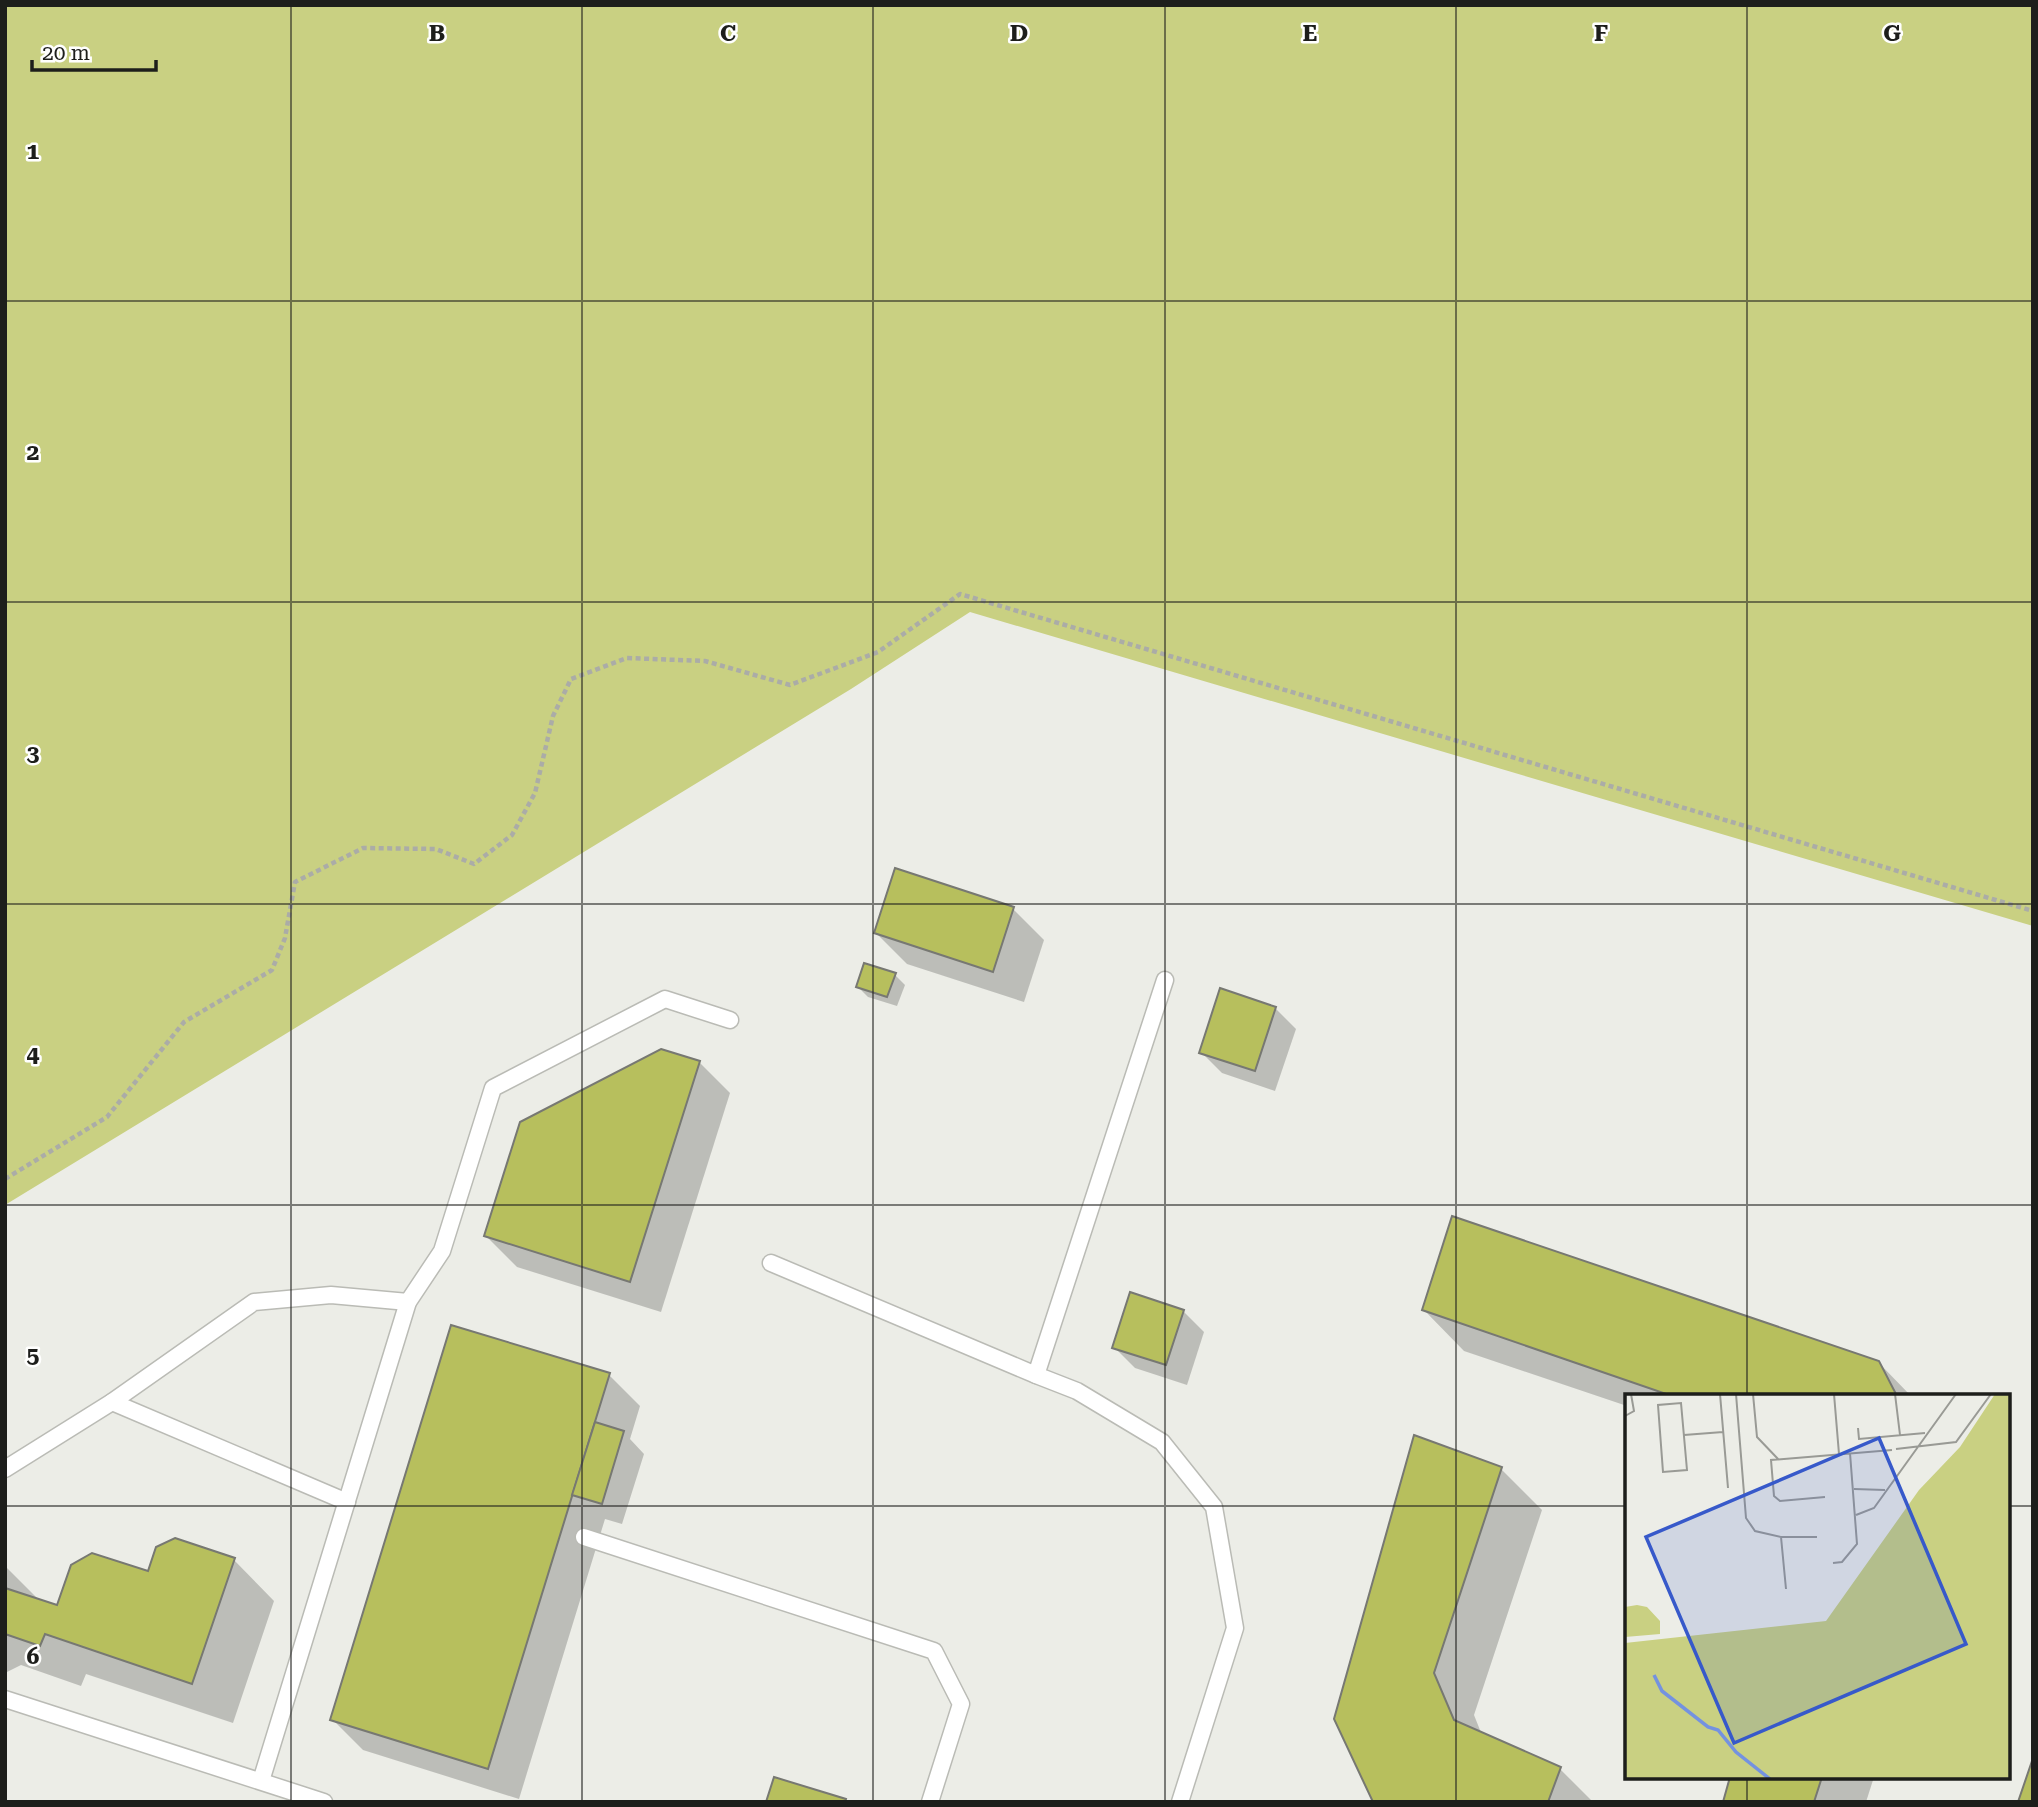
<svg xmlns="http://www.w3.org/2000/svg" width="2038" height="1807" viewBox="0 0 2038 1807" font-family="'Roboto Serif',serif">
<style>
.green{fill:#c9d082}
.shadow{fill:#0003}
.building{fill:#b7bf5d;stroke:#777872;stroke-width:2}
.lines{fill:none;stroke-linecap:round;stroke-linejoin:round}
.service-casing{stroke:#babbb5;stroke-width:19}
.path{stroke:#abaca7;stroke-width:4.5;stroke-dasharray:5 3.5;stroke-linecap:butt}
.service{stroke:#fff;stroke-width:16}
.grid{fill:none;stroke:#1d1e1b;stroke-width:2;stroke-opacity:0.55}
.inset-river{fill:none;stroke:#7492e0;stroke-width:3.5}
.inset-road{fill:none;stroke:#999a95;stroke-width:2}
.view{fill:#3759ca;fill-opacity:0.15;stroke:#3759ca;stroke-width:3.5}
.inset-edge{fill:none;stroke:#1d1e1b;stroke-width:3.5}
.grid-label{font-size:23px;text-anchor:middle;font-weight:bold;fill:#1d1e1b;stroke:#fffffe;stroke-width:5;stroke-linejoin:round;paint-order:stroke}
</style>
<rect width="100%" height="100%" fill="#ecede7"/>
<path class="green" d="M5,5H2033V926L970,612L851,689L5,1205Z"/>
<g class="shadow">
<path d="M1013,909L1044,940L1024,1002L907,964L876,933Z"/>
<path d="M895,975L905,985L897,1006L868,997L858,987Z"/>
<path d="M1275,1008L1296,1029L1275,1091L1222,1073L1201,1052Z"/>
<path d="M699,1062L730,1093L661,1312L517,1267L486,1236Z"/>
<path d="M1424,1310L1878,1362L1911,1396H1627V1406L1464,1351Z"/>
<path d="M1183,1311L1204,1332L1187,1385L1135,1368L1114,1347Z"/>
<path d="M609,1375L640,1406L630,1439L644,1454L622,1524L605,1519L519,1799L363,1750L332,1719Z"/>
<path d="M1501,1469L1542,1510L1474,1715L1482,1735L1560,1769L1593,1802H1375Z"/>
<path d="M234,1560L274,1601L233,1723L86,1674L81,1686L21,1665L5,1673V1566L41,1602L58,1608L149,1573Z"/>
<path d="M1731,1777H1874L1866,1802H1724Z"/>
</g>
<g class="building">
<path d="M895,868L1014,907L993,972L874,933Z"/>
<path d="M864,963L896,973L887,997L856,987Z"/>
<path d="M1220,988L1276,1007L1255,1071L1199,1053Z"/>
<path d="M661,1049L700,1061L630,1282L484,1236L520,1122Z"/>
<path d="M1452,1216L1879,1361L1897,1396H1672L1422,1310Z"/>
<path d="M1130,1292L1184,1310L1166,1365L1112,1348Z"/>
<path d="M451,1325L610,1373L488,1769L330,1720Z"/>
<path d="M595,1422L624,1431L602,1504L572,1495Z"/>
<path d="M1414,1435L1502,1467L1434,1673L1454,1720L1561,1767L1548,1802H1373L1334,1719Z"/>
<path d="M175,1538L235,1558L192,1684L45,1634L40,1646L5,1634V1588L57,1605L71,1565L92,1553L148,1571L156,1547Z"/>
<path d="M2033,1758V1802H2018Z"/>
<path d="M774,1777L846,1799L845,1802H766Z"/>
<path d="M1730,1777H1822L1814,1802H1723Z"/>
</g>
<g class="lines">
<g class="service-casing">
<g id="service">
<path d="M1165,980L1036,1375L1077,1391L1162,1442L1214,1507L1235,1628L1180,1802"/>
<path d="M771,1263L1036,1375"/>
<path d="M112,1402L347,1502"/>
<path d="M5,1469L112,1402L254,1302L331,1295L408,1302"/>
<path d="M584,1537L934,1651L961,1704L930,1802"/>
<path d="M5,1699L324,1802"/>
<path d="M261,1781L408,1302L442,1251L493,1088L665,999L730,1020"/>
</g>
</g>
<path class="path" d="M5,1179L107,1117L184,1022L272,970L285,938L295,882L363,848L436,849L474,864L512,835L535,793L553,716L571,679L627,658L705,661L790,685L878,652L960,594L2033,911"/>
<use href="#service" class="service"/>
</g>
<path class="grid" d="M291,5V1802M582,5V1802M873,5V1802M1165,5V1802M1456,5V1802M1747,5V1396M5,301H2033M5,602H2033M5,904H2033M5,1205H2033M5,1506H1627M2008,1506H2033M1747,1777V1802"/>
<g transform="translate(1625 1394)">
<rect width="385" height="385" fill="#ecede7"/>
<path d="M370,0H385V385H0V249L201,227L294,96L335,53ZM12,211L22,213L35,227V240L0,243V213Z" fill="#c9d082"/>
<path class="inset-river" d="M29,281L37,297L83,333L93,336L111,358L145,385"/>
<path class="inset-road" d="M95,0L103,94M111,0L121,124L130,137L156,143L161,195M128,0L132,43L154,66M209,0L214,60M270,0L275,41M56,9L62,76L38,78L33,11ZM0,22L9,17L6,0M233,34L234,45L300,39M59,41L98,38M271,55L331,48L366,0M229,95L260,96M200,103L155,107L149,102L146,66L267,56M231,121L249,114L331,0M156,143H192M208,169L217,168L232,150L225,59"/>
<path class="view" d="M254,44L341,250L109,349L21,143Z"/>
<rect width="385" height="385" class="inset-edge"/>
</g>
<g class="grid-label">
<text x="437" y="41">B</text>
<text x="728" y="41">C</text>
<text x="1019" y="41">D</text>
<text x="1310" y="41">E</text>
<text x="1601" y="41">F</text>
<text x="1892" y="41">G</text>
<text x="33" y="159">1</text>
<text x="33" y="460">2</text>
<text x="33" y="761">3</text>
<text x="33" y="1062">4</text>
<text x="33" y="1363">5</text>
<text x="33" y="1664">6</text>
</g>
<rect width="2038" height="1807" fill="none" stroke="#1d1e1b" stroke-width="14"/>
<path d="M32 60v10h124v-10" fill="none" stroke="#1d1e1b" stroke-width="3.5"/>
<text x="42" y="60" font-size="21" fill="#1d1e1b" stroke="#fffffe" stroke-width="5" paint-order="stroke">20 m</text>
</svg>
